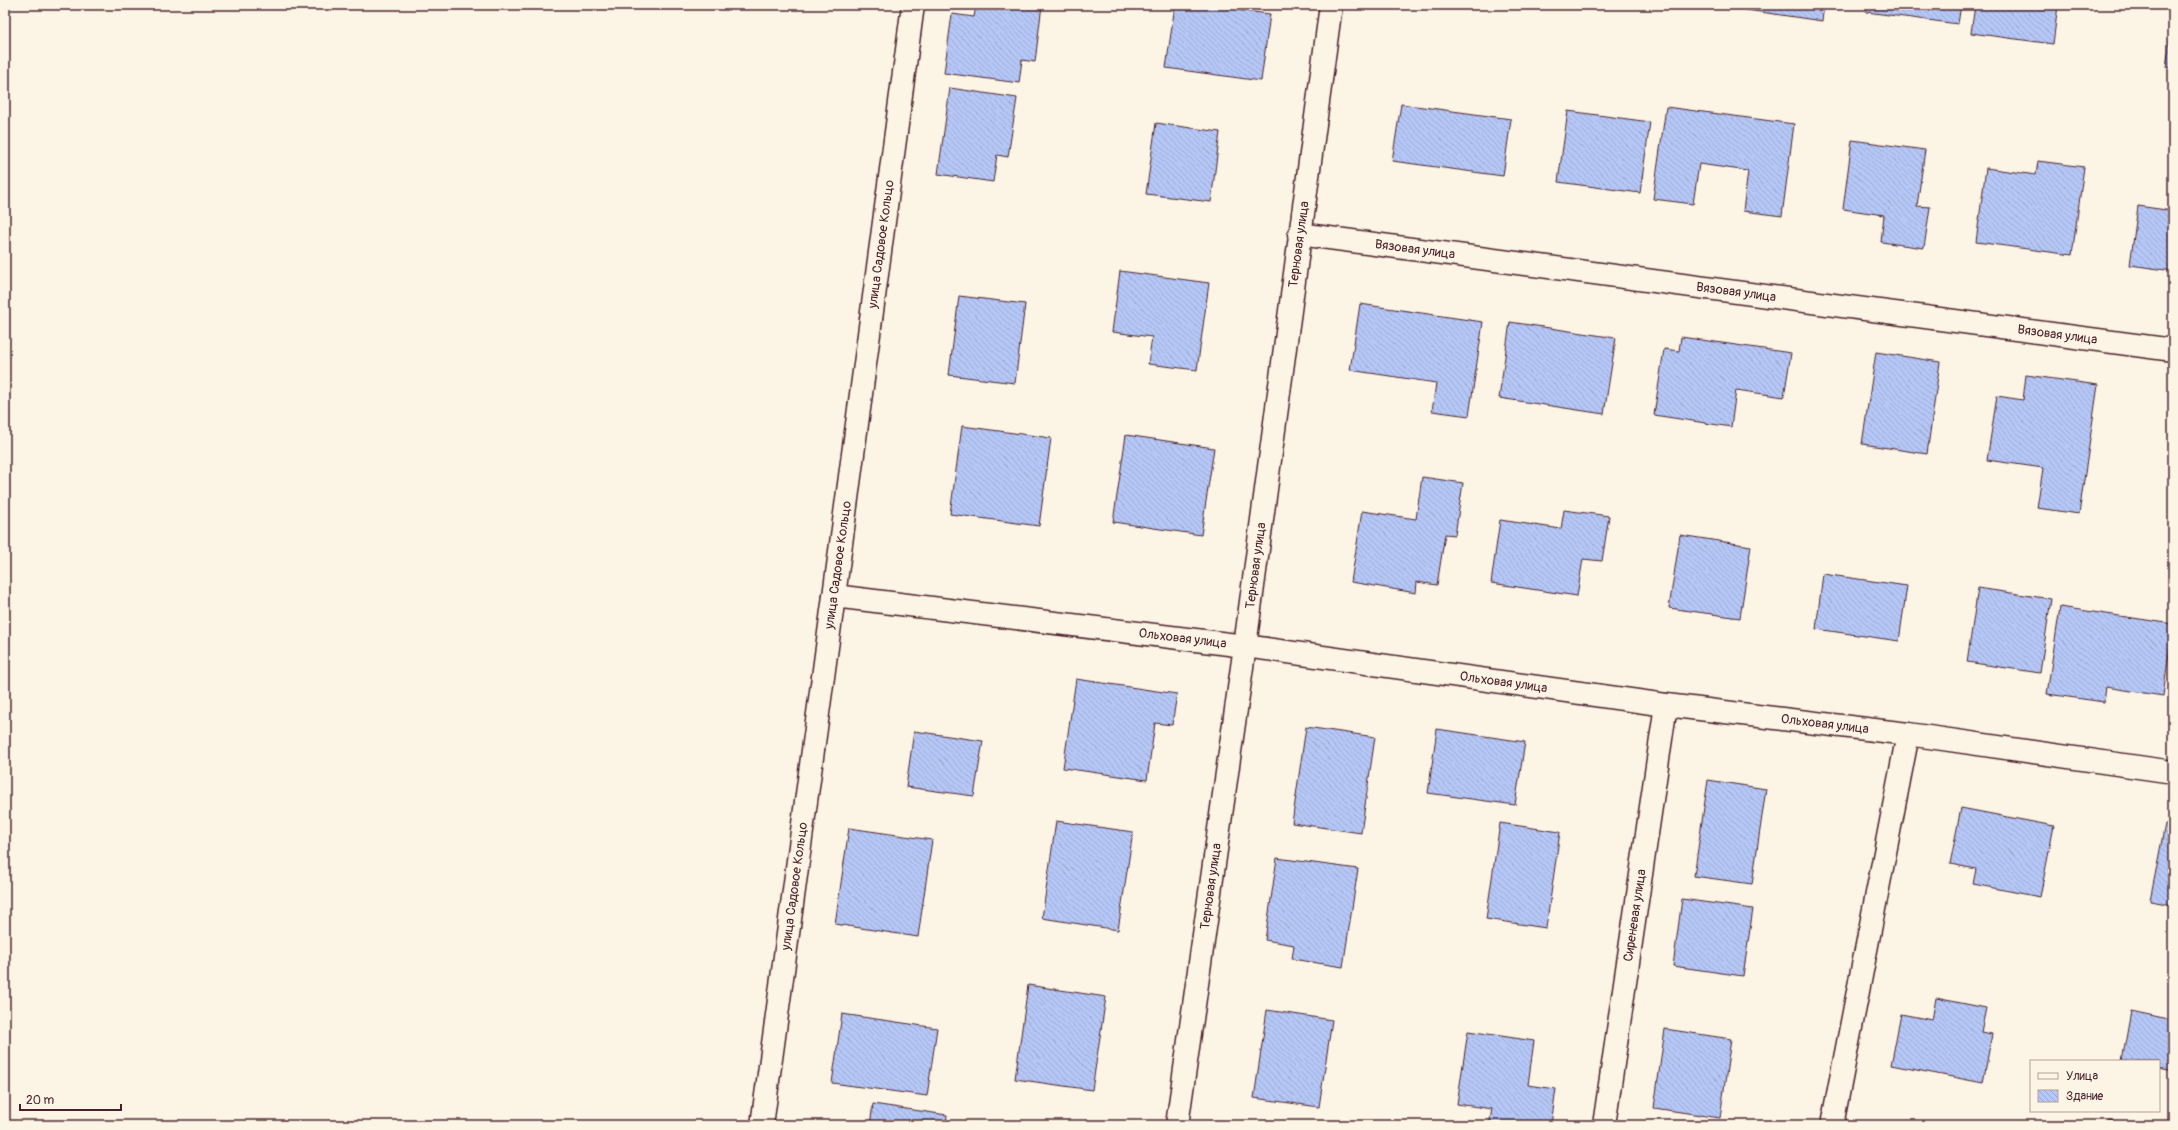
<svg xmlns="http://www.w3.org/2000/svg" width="2178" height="1130" viewBox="0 0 2178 1130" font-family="Pangolin,sans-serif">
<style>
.building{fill:url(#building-back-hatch);stroke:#4a1f2b}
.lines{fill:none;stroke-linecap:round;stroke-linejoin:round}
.minor-casing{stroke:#4a1f2b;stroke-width:25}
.tertiary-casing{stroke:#4a1f2b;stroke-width:25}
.minor{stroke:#fcf5e5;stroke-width:22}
.tertiary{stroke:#fcf5e5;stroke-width:22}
.labels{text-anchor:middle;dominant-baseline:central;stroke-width:3;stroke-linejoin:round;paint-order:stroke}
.street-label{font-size:13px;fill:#4a1f2b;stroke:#fcf5e5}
</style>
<defs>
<pattern id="building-back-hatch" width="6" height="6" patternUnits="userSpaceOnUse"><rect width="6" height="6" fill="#b5c7f6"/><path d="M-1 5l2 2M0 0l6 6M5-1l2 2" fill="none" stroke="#9daad3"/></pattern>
</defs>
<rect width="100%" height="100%" fill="#fcf5e5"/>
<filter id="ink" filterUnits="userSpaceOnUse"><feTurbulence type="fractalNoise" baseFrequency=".025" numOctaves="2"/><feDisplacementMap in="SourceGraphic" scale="8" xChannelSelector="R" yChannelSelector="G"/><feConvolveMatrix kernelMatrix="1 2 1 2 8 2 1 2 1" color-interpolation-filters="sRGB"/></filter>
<g filter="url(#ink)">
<g class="building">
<path d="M976,5H1042L1035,62L1022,60L1019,83L944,73L952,14L974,17Z"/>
<path d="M1175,5H1237V10L1270,14L1261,81L1166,68Z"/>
<path d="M1712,5H1824L1822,21Z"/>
<path d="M1867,5H1961L1958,24L1866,12Z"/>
<path d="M1975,5H2058L2053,44L1971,33Z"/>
<path d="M2173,19V68L2166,67Z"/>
<path d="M950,88L1017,98L1008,157L997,155L993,182L938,174Z"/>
<path d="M1401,104L1511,119L1503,176L1392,161Z"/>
<path d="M1666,107L1794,124L1782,216L1743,211L1748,171L1699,164L1693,204L1653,199Z"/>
<path d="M1568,111L1650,122L1640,193L1558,182Z"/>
<path d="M1156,123L1220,132L1211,202L1146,194Z"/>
<path d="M1852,140L1925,150L1917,206L1930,207L1924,248L1881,242L1884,215L1843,209Z"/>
<path d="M2038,161L2084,167L2072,255L1976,242L1986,168L2036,175Z"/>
<path d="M2138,206L2173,211V271L2130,265Z"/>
<path d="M1120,271L1209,283L1197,370L1148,364L1152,337L1112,332Z"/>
<path d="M959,296L1025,304L1015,383L949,375Z"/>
<path d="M1360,304L1483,322L1469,416L1432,411L1436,383L1350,370Z"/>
<path d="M1510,322L1616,338L1604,414L1499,398Z"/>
<path d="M1681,337L1791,353L1784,397L1736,390L1731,427L1654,415L1664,349L1679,351Z"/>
<path d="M1876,352L1940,362L1927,454L1862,444Z"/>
<path d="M2026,375L2098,385L2079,514L2037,508L2043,468L1987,460L1997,396L2023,400Z"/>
<path d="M962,426L1051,438L1039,526L950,514Z"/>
<path d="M1126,435L1214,448L1201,535L1113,522Z"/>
<path d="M1422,477L1463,483L1455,535L1445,534L1437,585L1417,582L1416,593L1351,582L1362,511L1416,519Z"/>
<path d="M1564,510L1609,516L1602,561L1583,559L1577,596L1491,583L1500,520L1561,529Z"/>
<path d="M1680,535L1751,546L1740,618L1669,608Z"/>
<path d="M1823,574L1907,586L1899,641L1816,629Z"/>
<path d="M1978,588L2051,599L2040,673L1967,662Z"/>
<path d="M2060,607L2173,624L2163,696L2106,687L2104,702L2047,694Z"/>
<path d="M1076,679L1177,694L1172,725L1155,723L1147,780L1063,768Z"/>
<path d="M1306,727L1375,737L1361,833L1292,823Z"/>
<path d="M1437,729L1525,742L1515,805L1428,793Z"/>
<path d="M914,731L983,741L974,796L906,787Z"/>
<path d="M1708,780L1766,789L1752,884L1694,876Z"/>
<path d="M1961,808L2054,826L2040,897L1973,884L1976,869L1950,864Z"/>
<path d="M1056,821L1133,832L1118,930L1042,918Z"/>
<path d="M1500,823L1560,832L1546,928L1486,919Z"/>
<path d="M2165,824L2173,825V905L2150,901Z"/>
<path d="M849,828L932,840L918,937L835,924Z"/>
<path d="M1277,858L1358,869L1343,967L1292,959L1294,945L1265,940Z"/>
<path d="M1682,899L1753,909L1743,976L1673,966Z"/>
<path d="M1028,985L1106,997L1092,1090L1015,1079Z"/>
<path d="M1936,998L1986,1008L1981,1032L1992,1034L1983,1083L1891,1065L1901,1014L1932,1020Z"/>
<path d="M1267,1010L1332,1020L1319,1107L1254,1098Z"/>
<path d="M2131,1011L2173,1020V1071L2159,1068V1061H2122Z"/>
<path d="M842,1014L937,1028L927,1096L832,1083Z"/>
<path d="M1665,1029L1731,1039L1720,1118L1654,1108Z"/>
<path d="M1468,1031L1534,1041L1528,1085L1556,1089L1551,1125H1489L1492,1109L1457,1104Z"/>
<path d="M873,1104L947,1115L946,1125H870Z"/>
<path d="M2109,1120L2135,1125H2108Z"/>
</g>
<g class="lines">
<g class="minor-casing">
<g id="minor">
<path id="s1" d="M1299,234L2173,350"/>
<path id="s2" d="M834,596L913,5"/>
<path id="s3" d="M1177,1125L1245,646L1331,5"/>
<path id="s4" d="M1604,1125L1666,705"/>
<path d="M1832,1125L1908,734"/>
</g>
</g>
<g class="tertiary-casing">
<g id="tertiary">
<path id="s5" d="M762,1125L834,596L1245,646L1666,705L1908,734L2173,772"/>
</g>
</g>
<use href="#minor" class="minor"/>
<use href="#tertiary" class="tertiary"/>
</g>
</g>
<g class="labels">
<g class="street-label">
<text stroke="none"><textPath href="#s2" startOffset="355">улица Садовое Кольцо</textPath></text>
<text stroke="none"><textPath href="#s3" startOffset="889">Терновая улица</textPath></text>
<text stroke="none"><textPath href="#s1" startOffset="117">Вязовая улица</textPath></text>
<text stroke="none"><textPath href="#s1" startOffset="441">Вязовая улица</textPath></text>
<text stroke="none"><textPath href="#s1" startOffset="765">Вязовая улица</textPath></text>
<text transform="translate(838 565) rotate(-82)">улица Садовое Кольцо</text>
<text stroke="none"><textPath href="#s3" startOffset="565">Терновая улица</textPath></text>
<text stroke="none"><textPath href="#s5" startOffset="885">Ольховая улица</textPath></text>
<text stroke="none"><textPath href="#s5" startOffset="1209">Ольховая улица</textPath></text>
<text stroke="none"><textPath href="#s5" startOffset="1533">Ольховая улица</textPath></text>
<text stroke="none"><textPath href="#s5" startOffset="241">улица Садовое Кольцо</textPath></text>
<text stroke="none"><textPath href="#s3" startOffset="241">Терновая улица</textPath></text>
<text stroke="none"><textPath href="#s4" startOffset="212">Сиреневая улица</textPath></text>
</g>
</g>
<rect width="2178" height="1130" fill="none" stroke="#fcf5e5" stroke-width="20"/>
<rect x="10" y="10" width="2158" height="1110" fill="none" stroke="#4a1f2b" stroke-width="1.5" filter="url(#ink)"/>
<rect x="2030" y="1060" width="130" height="52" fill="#fcf5e5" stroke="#b59f9b"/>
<rect x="2038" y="1073" width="20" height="6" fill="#fcf5e5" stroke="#b59f9b"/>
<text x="2066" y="1080" font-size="12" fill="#4a1f2b">Улица</text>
<rect x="2038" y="1090" width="20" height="12" fill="url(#building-back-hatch)" stroke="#b59f9b"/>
<text x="2066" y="1100" font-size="12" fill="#4a1f2b">Здание</text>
<path d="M20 1104v6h101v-6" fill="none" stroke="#4a1f2b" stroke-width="2"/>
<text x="26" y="1104" font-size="12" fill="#4a1f2b" stroke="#fcf5e5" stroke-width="3" paint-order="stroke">20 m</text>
</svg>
